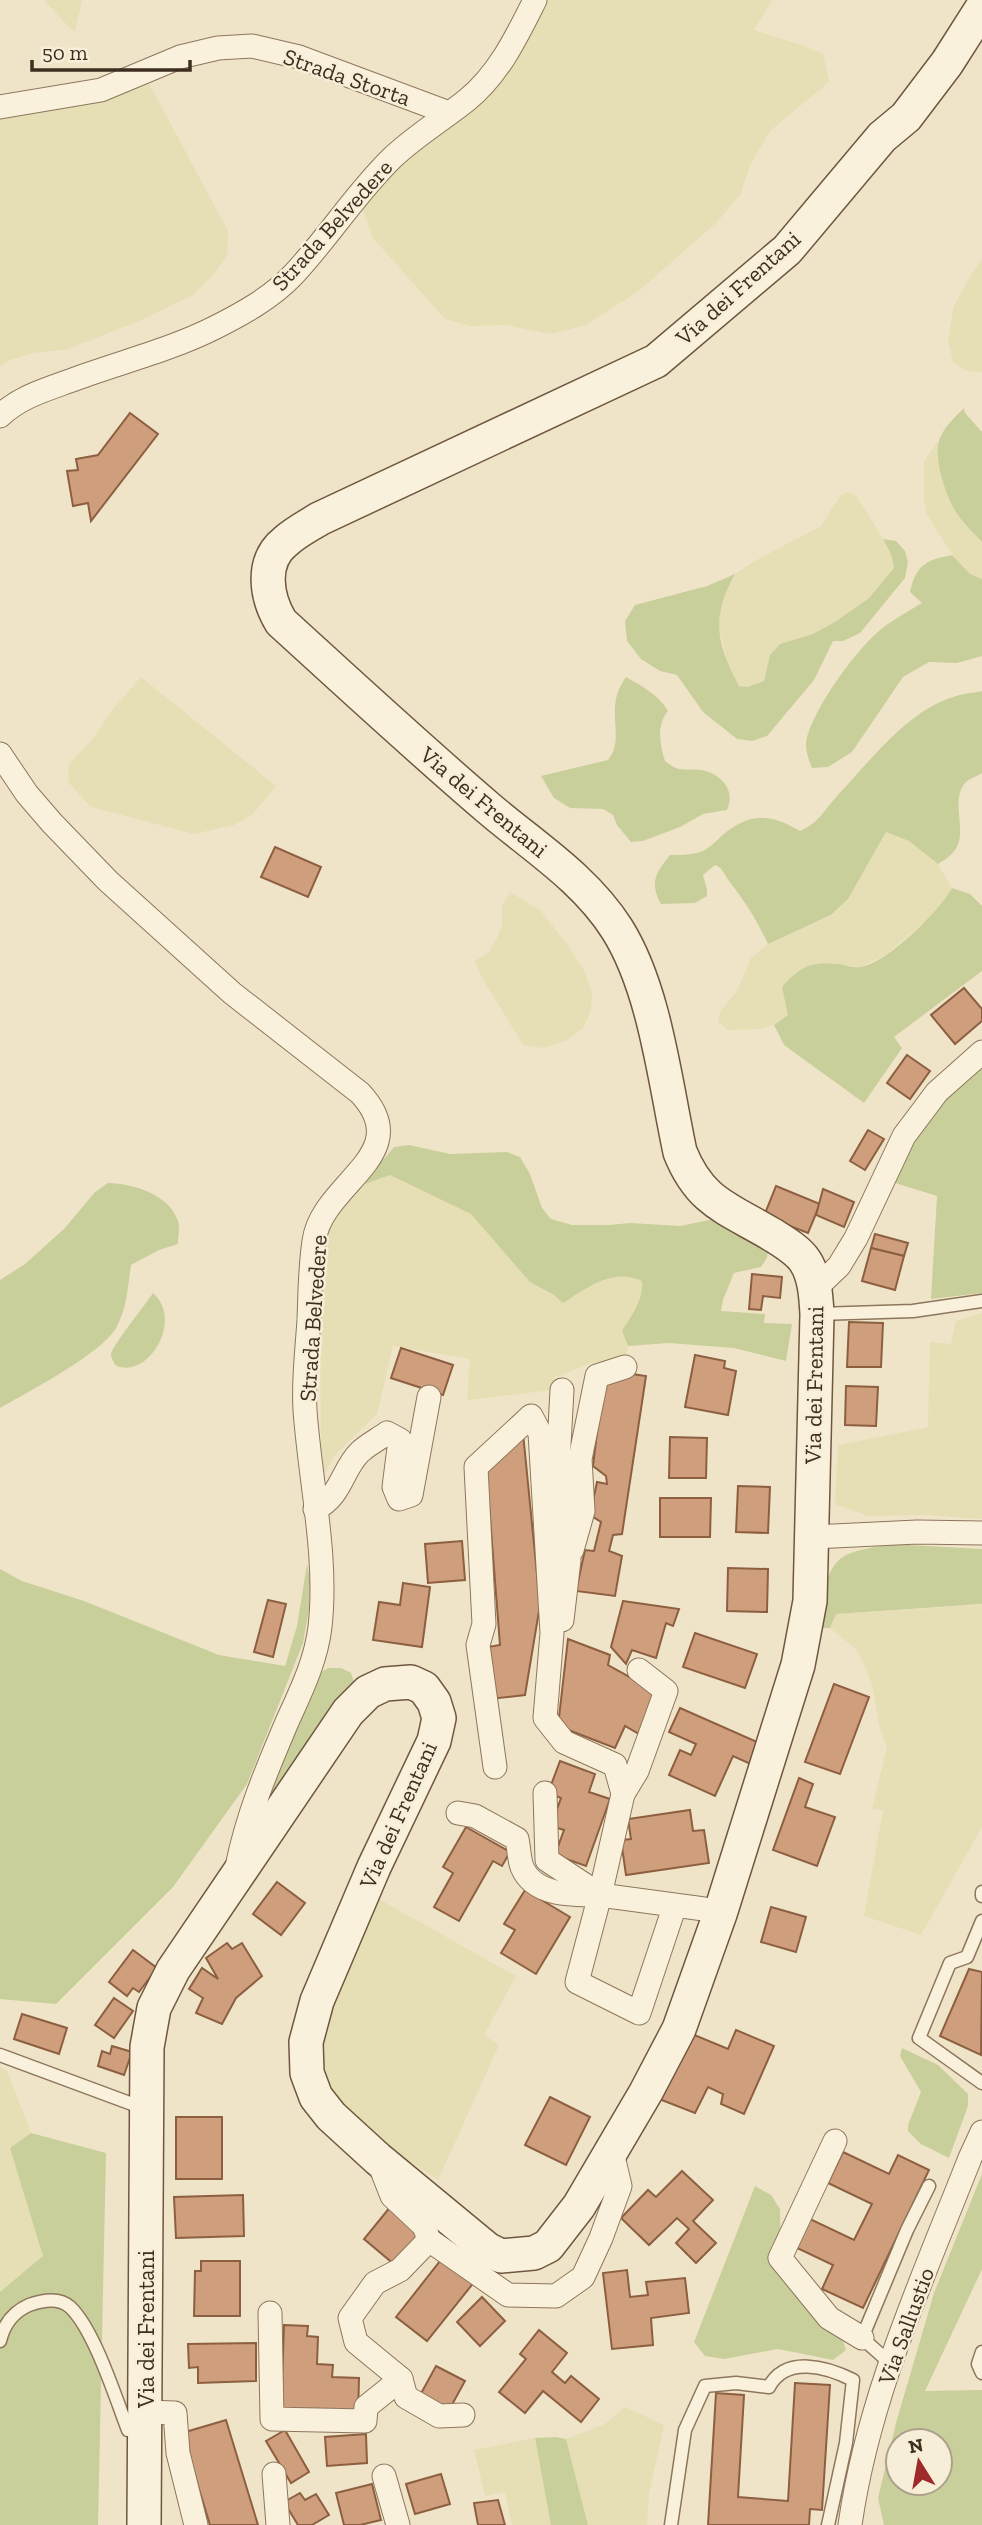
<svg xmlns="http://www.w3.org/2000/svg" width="982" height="2525" viewBox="0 0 982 2525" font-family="'Zilla Slab',serif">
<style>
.farmland{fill:#e6deb5}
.green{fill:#c9cf9b;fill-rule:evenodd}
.building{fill:#cf9f7d;stroke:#8d5f41;stroke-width:2}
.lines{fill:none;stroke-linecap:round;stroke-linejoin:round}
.service-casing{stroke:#8d765c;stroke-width:15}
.minor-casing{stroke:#8d765c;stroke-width:25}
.secondary-casing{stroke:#6f573f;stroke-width:36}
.service{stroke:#faf1dc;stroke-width:12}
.minor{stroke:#faf1dc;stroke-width:23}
.secondary{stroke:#faf1dc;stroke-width:33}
.labels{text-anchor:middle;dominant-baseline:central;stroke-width:5;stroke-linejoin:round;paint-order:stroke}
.street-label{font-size:23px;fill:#3d2e20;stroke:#f7eed8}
</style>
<rect width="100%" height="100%" fill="#f0e4c8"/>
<g class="farmland">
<path d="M44,0H82L75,32L67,25Z"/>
<path d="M543,0H772L754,30L804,46L823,54L829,82L770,131L750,165L740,195L717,222L640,290L586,325L550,334L505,325L471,326L445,319L373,238L361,205Z"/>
<path d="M145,76L228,231L227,256L214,274L193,295L141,320L68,349L34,353L10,360L0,366V112Z"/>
<path d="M982,259V372L967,371L953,362L948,340L954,306L972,273Z"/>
<path d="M938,441L937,458L956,512L982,542V579L970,574L956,560L927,515L924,500V461Z"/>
<path d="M847,492L856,496L876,527L891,554L894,568L869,598L835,622L813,634L780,644L770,655L764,681L747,687L739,686L728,665L719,627L720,606L727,589L735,574L753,562L821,526L840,496Z"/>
<path d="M141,677L276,786L253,814L234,825L194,834L91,807L69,783L68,765L91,741L114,708Z"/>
<path d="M886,832L909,841L938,864L952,888L945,901L934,915L885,955L860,967L842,965L782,987L788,1015L774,1025L759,1029L728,1030L718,1022L720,1012L737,991L751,958L768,944L832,915L848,899Z"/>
<path d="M510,892L540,910L567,944L584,970L592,993L591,1010L584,1027L566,1041L543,1048L523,1045L481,976L475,961L489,952L496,940L502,926V907Z"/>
<path d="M390,1175L527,1240L530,1282L554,1295L563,1303L596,1282L613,1277L630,1276L642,1281L643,1288L638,1304L622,1331L628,1346L625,1358L589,1364L562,1375L555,1376L552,1390L467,1400L470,1359L393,1346L377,1414L335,1455L321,1480L320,1292L323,1238L342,1205L362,1185Z"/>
<path d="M982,1313V1519L926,1515L868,1516L835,1504L838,1445L928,1427L930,1342L951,1344L956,1321Z"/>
<path d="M982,1605V1827L921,1935L864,1916L883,1810L872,1809L887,1747L879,1725L872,1684L864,1664L856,1649L830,1628L836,1614Z"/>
<path d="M375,1897L516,1976L484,2035L499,2045L438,2180L398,2154L350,2111L327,2082L321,2059L322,2034Z"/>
<path d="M0,2067L7,2071L31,2133L10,2148L44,2256L0,2292Z"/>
<path d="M625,2407L664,2425L649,2494L647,2525H588L566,2439L605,2424Z"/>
<path d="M535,2438L551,2525H512L505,2492L485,2496L474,2450Z"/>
</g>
<g class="green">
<path d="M964,408L965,413L982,432V542C974,533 963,523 956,512C946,496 932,456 940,438C945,426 955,417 964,408Z"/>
<path d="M883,539L896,541L905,551L908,562L905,578L860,633L843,641H833L814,680L767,736L752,741L737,739L703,712L677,675L660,671L641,659L627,641L625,621L635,605L707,586L735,574C711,617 716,643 739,686L747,687L764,681L770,655L780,644L813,634L835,622L869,598L894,568L891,554Z"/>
<path d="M952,555L970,574L982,579V656L957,663L929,662L903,677L852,752L828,767L812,768C808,758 804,747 807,737C816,705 858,646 885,626C896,618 909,611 922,603L910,592C916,565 926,560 952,555Z"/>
<path d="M626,677C642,686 659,695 668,711C656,725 660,745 665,761C669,764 674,768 679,769C687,770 695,769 702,770C721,774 736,790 727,810L703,814L680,827L643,841L631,842L617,825L613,815L603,809L570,808L554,798L541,776L608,760C627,736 602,710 626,677Z"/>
<path d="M982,691V773C978,776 971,778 967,781C948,799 969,831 955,850C951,856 944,860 938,864L909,841L886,832L848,899L831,915L768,944C756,919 746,903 729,881C724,874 723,868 715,865L703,875L707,890V896L695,903L661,904C649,882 656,873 670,855C681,855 693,855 703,851C711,847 718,839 725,833C752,812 771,814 800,831C820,822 823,811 838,795C869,762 906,713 950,698C960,694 972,693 982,691Z"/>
<path d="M952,888L970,894L982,906V971L894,1037L902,1048L864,1103L784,1045L774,1025L788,1015L782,987C803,964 812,961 844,965C848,966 855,968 860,967C886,964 940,911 952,888Z"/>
<path d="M982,1061V1293L931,1299L937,1196L895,1183L914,1141L943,1099Z"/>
<path d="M409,1145L450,1154L507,1152L520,1157L530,1174L542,1208L551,1219L572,1225H609L630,1223L680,1226L724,1217L769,1243L767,1258L761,1267L734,1273L723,1300L721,1311L765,1314L764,1323L792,1324L786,1361L734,1348L669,1343L628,1346L622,1331C631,1315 644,1300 642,1281C613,1267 587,1288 563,1303L554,1295L530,1282L471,1214L390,1175L362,1185L394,1147Z"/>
<path d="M108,1183C134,1184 169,1194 178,1221C180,1227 178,1237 178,1244L159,1250L131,1265C128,1285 127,1309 116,1328C101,1354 28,1392 0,1408V1280L25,1264L65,1228L95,1192Z"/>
<path d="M153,1293C185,1322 146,1381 115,1365C114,1362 111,1358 111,1354C112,1346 146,1304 153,1293Z"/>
<path d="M890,1544L982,1549V1604L836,1614L830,1628H822C822,1606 823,1566 846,1555C859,1549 876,1547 890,1544Z"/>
<path d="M307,1564L310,1579L309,1609L303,1643L247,1784L173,1887L56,2004L0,1999V1569L22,1581L84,1601L219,1655L285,1666L297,1626Z"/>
<path d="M328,1668H341L351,1673L354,1682L350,1695L261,1830L256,1796L318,1674Z"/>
<path d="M902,2048L938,2065L968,2094V2106L949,2158L921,2144L908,2131V2125L921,2092L900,2056Z"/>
<path d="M31,2133L106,2153L98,2525H0V2292L43,2256L10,2148Z"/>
<path d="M982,2174V2269L925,2391L982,2390V2525H884L878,2498L896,2423L934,2293ZM898,2441H940V2483H898Z"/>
<path d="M755,2186L771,2195L780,2209L781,2269L841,2334L846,2350L833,2360L778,2349L724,2359L705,2356L694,2342Z"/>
<path d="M556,2437L566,2439L588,2525H551L535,2438Z"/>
</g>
<g class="building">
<path d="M130,413L158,434L91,521L88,503L73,506L67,471L78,470L76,459L98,455Z"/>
<path d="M275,847L321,867L308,897L261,877Z"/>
<path d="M964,988L982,1009V1021L955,1044L931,1015Z"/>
<path d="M907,1055L930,1071L910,1099L887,1083Z"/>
<path d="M868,1130L884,1139L865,1170L850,1161Z"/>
<path d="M776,1186L820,1204L808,1233L764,1216Z"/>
<path d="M823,1189L854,1202L844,1227L816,1215Z"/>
<path d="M875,1234L908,1243L904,1256L871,1248Z"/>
<path d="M871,1248L904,1256L895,1290L862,1281Z"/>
<path d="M752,1274L782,1277L780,1298L763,1296L761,1310L749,1309Z"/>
<path d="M849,1322L883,1323L881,1367H847Z"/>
<path d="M401,1348L453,1365L443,1395L391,1378Z"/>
<path d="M695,1355L725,1361L724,1368L736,1371L728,1415L685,1407Z"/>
<path d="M632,1374L646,1376L622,1534L613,1535L609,1551L622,1556L615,1596L576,1591L585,1550L594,1551L601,1522L590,1515L597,1482L607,1484L606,1476L593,1466L603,1382Z"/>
<path d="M846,1386L878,1387L876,1426L845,1425Z"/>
<path d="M523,1433L540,1605L525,1695L490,1699L488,1647L500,1645L486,1466Z"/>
<path d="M670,1437L707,1438L706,1478H669Z"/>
<path d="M738,1486L770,1487L768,1533L736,1532Z"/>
<path d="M660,1498H711L710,1537H660Z"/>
<path d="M462,1541L465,1580L428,1583L425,1544Z"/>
<path d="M728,1568L768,1569L767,1612L727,1611Z"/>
<path d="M403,1583L430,1587L422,1647L373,1640L379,1602L400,1605Z"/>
<path d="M268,1600L286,1604L273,1657L254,1652Z"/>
<path d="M623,1601L679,1609L673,1626L666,1623L656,1658L632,1650L626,1664L611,1647Z"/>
<path d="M695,1633L757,1654L745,1688L683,1667Z"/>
<path d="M568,1639L610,1655L608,1665L655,1691L639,1734L625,1726L615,1748L558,1726Z"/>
<path d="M834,1684L869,1697L840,1774L805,1762Z"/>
<path d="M680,1708L764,1745L755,1766L733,1756L715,1796L669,1775L680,1750L691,1755L696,1744L669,1732Z"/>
<path d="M560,1761L595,1774L589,1792L610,1799L586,1866L555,1855L564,1830L551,1826L561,1798L548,1793Z"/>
<path d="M799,1778L813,1784L805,1807L835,1817L817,1866L773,1850Z"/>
<path d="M690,1810L693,1831L704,1830L709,1863L626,1875L621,1840L631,1839L628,1819Z"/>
<path d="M466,1827L510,1852L502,1866L493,1861L459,1921L434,1907L453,1873L443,1867Z"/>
<path d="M277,1882L305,1903L281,1935L253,1914Z"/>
<path d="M525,1890L570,1917L536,1974L501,1953L515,1930L504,1924Z"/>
<path d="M771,1907L806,1917L796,1952L761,1942Z"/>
<path d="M227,1943L232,1949L242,1943L262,1976L236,1998L222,2024L196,2013L203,1998L189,1989L202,1968L218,1979L206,1958Z"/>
<path d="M133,1950L157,1968L139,1992L133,1988L127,1996L109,1982Z"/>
<path d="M969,1969L982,1972L981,2055L940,2036Z"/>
<path d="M114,1998L133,2011L114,2038L95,2025Z"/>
<path d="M22,2014L67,2028L59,2054L14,2039Z"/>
<path d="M736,2030L774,2046L744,2114L721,2104L723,2094L708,2087L695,2113L659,2099L692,2034L728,2049Z"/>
<path d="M112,2046L132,2052L124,2075L98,2066L102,2051L110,2054Z"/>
<path d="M550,2097L590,2117L566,2165L525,2145Z"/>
<rect x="176" y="2117" width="46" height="62"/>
<path d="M843,2152L889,2174L898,2155L929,2170L863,2308L822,2289L833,2265L795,2247L808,2218L854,2240L872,2204L828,2183Z"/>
<path d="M682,2171L713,2200L693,2221L716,2243L696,2263L676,2243L689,2229L677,2218L649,2245L621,2218L648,2190L656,2197Z"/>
<path d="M243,2195L244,2236L176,2238L174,2197Z"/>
<path d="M391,2206L423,2232L395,2265L364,2239Z"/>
<path d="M444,2256L475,2281L427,2341L396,2317Z"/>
<path d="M201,2261H240V2316H194L195,2271H201Z"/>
<path d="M627,2270L630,2297L648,2295L646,2282L685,2278L689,2313L651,2318L653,2345L612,2349L603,2273Z"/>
<path d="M482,2297L505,2321L480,2346L457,2322Z"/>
<path d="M284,2325L308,2326L307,2336L318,2337L317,2364L333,2365L332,2377L359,2378L358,2417L281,2415Z"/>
<path d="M539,2330L567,2353L552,2372L565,2383L571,2376L599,2399L581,2422L543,2391L525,2413L499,2392L526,2359L520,2354Z"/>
<path d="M256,2343V2381L198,2383V2367L189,2368L188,2344Z"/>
<path d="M436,2366L465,2381L448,2412L419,2397Z"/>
<path d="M795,2383L830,2385L822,2510L810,2509L809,2525H708L716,2393L744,2395L738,2497L788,2501Z"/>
<path d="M226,2420L258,2525H210L182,2433Z"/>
<path d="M285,2430L309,2472L291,2483L266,2441Z"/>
<path d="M366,2434L367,2463L327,2466L325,2437Z"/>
<path d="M441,2474L450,2504L415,2514L406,2484Z"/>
<path d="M372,2484L381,2520L360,2525H344L336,2493Z"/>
<path d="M300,2493L305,2500L316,2494L329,2515L312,2525H298L284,2502Z"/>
<path d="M498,2500L505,2525H478L474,2503Z"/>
</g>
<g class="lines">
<g class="service-casing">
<g id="service">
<path d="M818,1314L913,1311L982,1301"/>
<path d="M982,1892V1896"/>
<path d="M982,1921L967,1957L950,1963L919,2038L982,2083"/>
<path d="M0,2055L143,2108"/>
<path d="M0,2341C4,2324 13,2312 29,2305C43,2300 59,2297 70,2307C94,2329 116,2399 128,2430L142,2431"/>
<path d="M982,2352L978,2364L982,2373"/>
<path d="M890,2363L862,2338L907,2230L929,2186"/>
<path d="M671,2525L685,2430L705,2386L736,2383L769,2387C786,2355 827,2367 853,2380L846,2443L828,2525"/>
</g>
</g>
<g class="minor-casing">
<g id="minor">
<path d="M0,107L101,90L180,57L218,48L252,46L299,57L449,113"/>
<path d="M0,416C21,396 48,389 75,379C121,362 170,350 214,328C242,314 271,298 293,275C328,238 355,194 392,158C415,136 442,120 467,100C499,74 517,36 535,0"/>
<path d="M0,754L27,794L52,823L108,881L232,993L360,1093C418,1155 322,1182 314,1241C310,1267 310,1294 309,1320C307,1350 303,1381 305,1410C310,1481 328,1557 320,1627C316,1661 301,1691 287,1722C267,1769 247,1816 237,1867"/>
<path d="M815,1289L839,1266L856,1238L904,1136L937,1092L982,1052"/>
<path d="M315,1509C342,1496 342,1469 360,1452C367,1445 379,1439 387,1433L400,1440L394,1487L399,1499L411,1495L429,1397"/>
<path d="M813,1537L917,1532L982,1533"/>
<path d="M572,1550L583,1511L580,1459L597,1376L625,1367"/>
<path d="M562,1620L569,1560L558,1464L562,1390"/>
<path d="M495,1767L478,1645L484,1624L476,1467L531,1416L540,1433L552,1633L545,1718L564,1742L615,1765L623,1794"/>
<path d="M545,1793L547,1860L600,1895"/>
<path d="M458,1813L475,1816L517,1839C519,1848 519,1859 522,1867C534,1896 573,1895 600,1895"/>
<path d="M600,1895L623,1794L637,1771L666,1691L639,1670"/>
<path d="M675,1905L639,2013L577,1982L600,1895L704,1909L720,1914"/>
<path d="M835,2141L780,2258L829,2318L862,2338"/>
<path d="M379,2163L392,2196L424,2226L429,2240L400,2270L375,2283L350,2318L356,2342L401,2379L406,2397L439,2416L463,2415"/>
<path d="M429,2240L508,2295L556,2296L583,2277L601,2238L620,2186L612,2152"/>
<path d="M270,2313L272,2419L365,2421L366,2407L401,2379"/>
<path d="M146,2412L175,2413L178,2453L196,2525"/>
<path d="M274,2474L278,2525"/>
<path d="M384,2476L398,2525"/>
<path d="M850,2525C868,2397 923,2278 970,2158L982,2132"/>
</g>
</g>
<g class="secondary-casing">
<path id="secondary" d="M144,2525L147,2047L154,2008L173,1970L348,1712L368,1692L385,1684L411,1682L424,1688L434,1702L439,1718L434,1741L374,1867L317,2001L306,2042L307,2073L316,2097L331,2116L378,2159L487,2249L501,2256L534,2253L548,2246L579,2206L646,2092L679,2029L720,1914L798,1665L810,1601L817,1314C816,1297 815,1276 805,1261C798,1250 782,1241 771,1234C727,1208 700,1202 680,1152C665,1082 655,989 617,929C584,877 531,845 486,806C416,746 349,684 281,622C266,597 260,561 286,541C296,532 308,526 319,519L656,361L787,250L882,137L906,117L947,63L982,8"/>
</g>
<use href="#service" class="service"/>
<use href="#minor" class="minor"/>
<use href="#secondary" class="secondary"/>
</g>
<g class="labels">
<g class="street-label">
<text transform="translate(347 77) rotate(19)">Strada Storta</text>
<text transform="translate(332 225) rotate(-48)">Strada Belvedere</text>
<text transform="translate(738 288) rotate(-42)">Via dei Frentani</text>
<text transform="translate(484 802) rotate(40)">Via dei Frentani</text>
<text transform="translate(313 1318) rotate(-86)">Strada Belvedere</text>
<text transform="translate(814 1385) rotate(-89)">Via dei Frentani</text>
<text transform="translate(398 1815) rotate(-66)">Via dei Frentani</text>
<text transform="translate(906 2326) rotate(-70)">Via Sallustio</text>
<text transform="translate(146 2329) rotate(-90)">Via dei Frentani</text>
</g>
</g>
<g transform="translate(919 2462) rotate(349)"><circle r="33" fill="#f7eed8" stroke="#ada18e" stroke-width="2"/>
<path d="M0-5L12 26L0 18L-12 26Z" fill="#9e2a2b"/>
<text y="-10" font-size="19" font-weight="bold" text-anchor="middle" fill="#3d2e20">N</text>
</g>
<path d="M32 60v10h158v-10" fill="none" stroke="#3d2e20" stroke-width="3.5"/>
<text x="42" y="60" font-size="21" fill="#3d2e20" stroke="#f7eed8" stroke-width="5" paint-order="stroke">50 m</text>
</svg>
